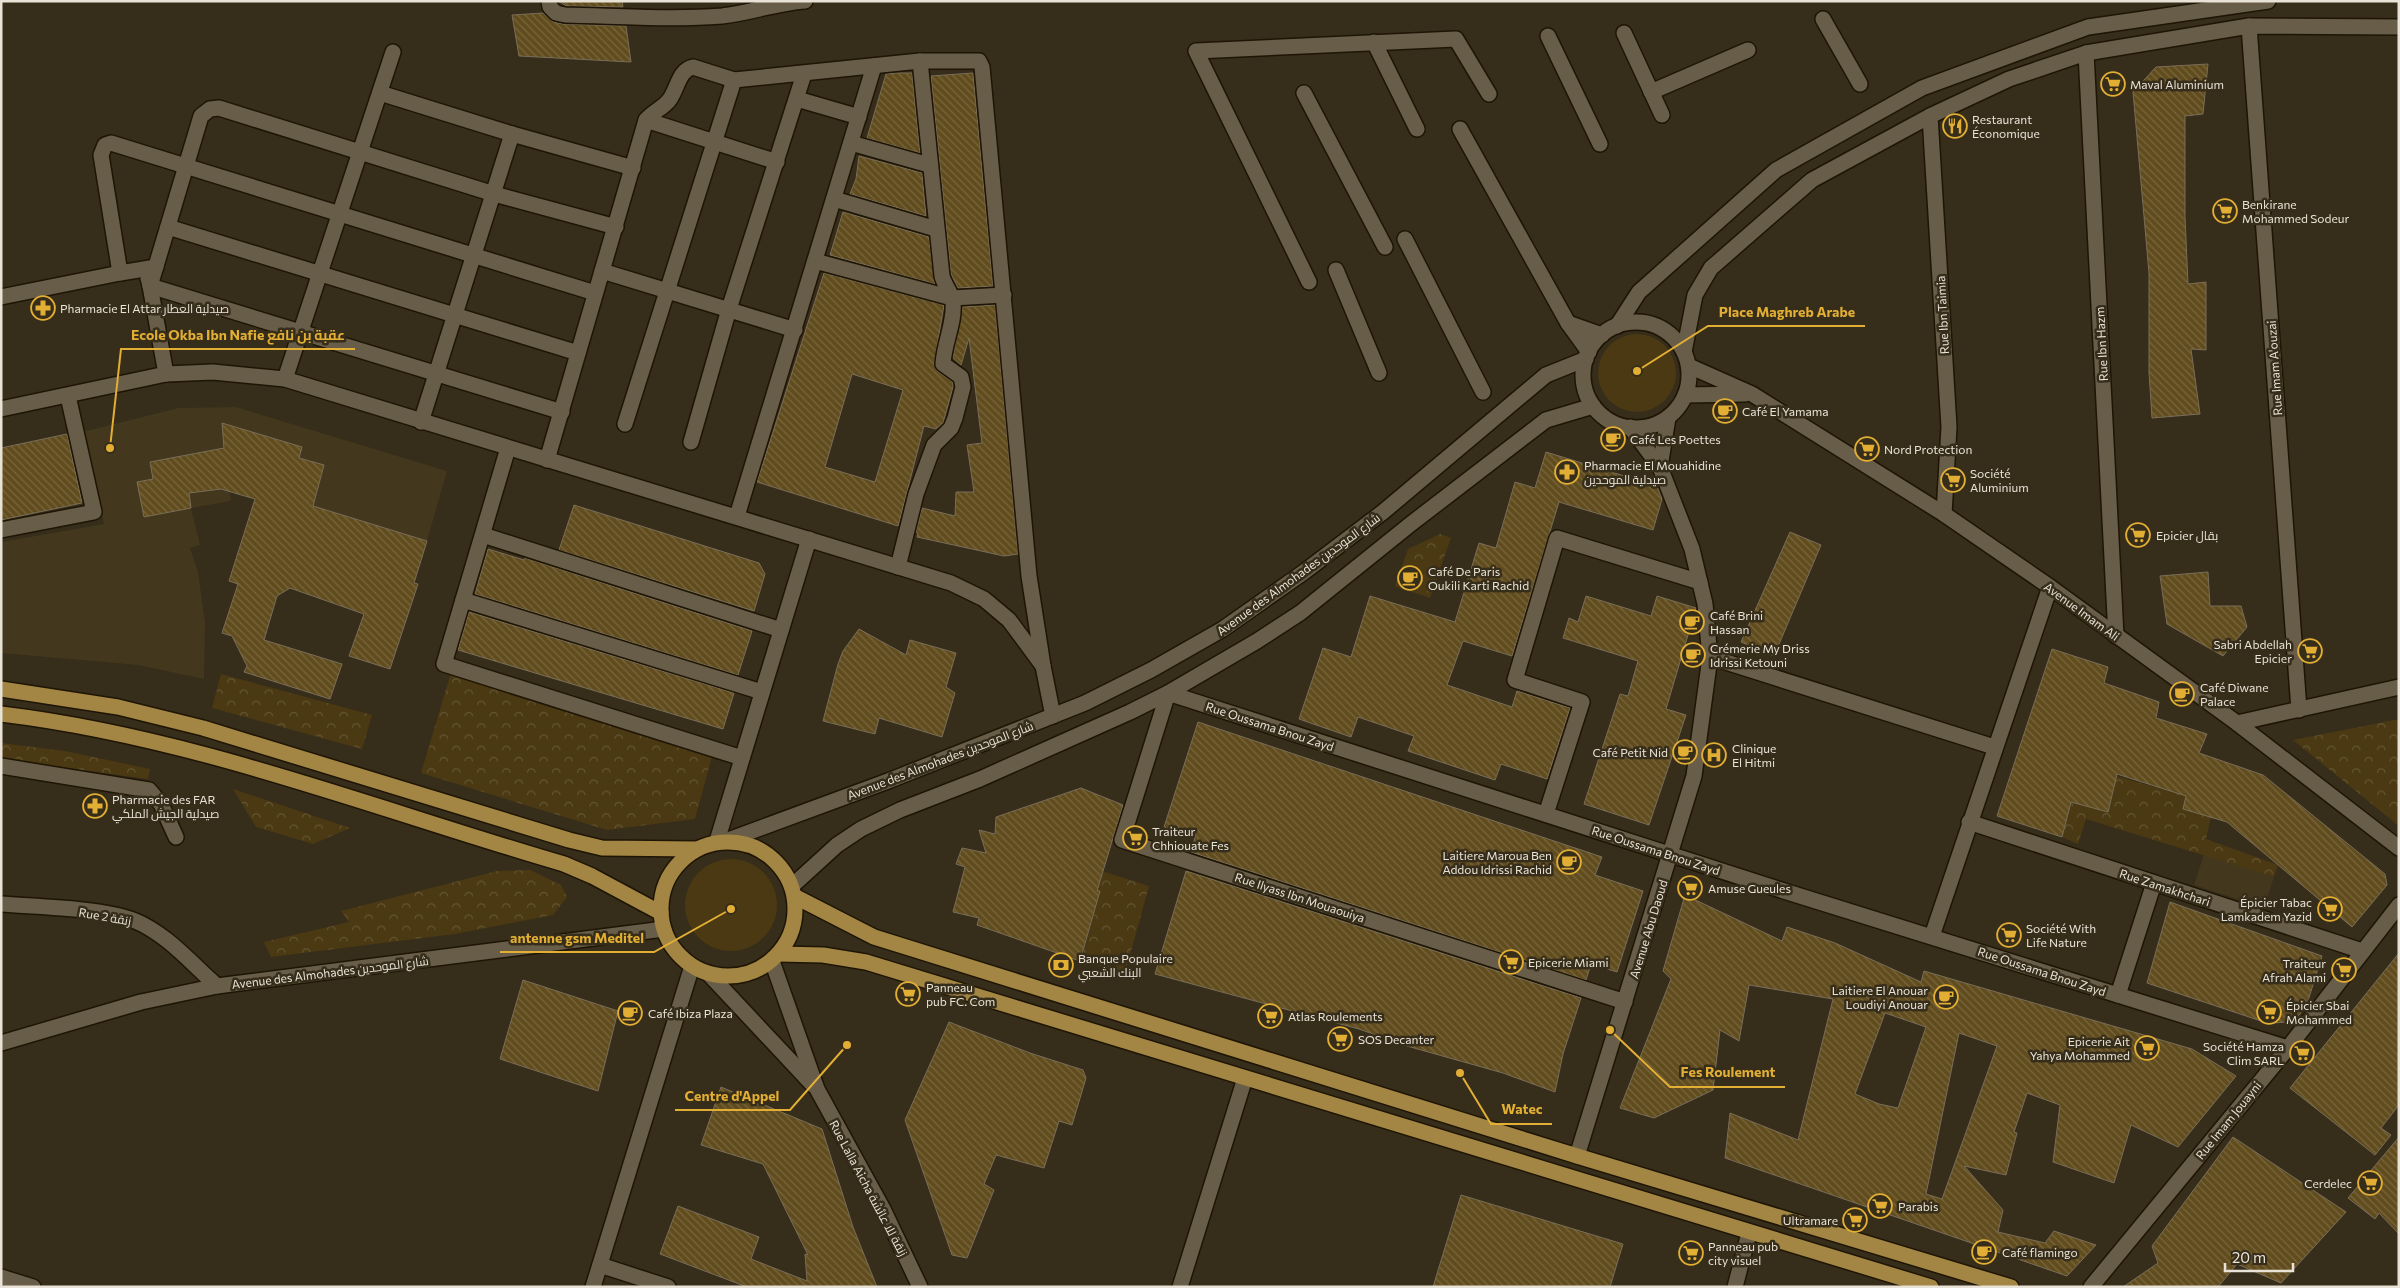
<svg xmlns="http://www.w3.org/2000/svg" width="2400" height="1288" viewBox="0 0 2400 1288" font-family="Commissioner,Cairo,sans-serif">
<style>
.built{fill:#43371d}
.green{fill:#4a3912}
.park{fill:url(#park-crowns)}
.building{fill:url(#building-back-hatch);stroke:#796e59;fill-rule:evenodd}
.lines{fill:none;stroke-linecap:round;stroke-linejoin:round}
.minor-casing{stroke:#1e1504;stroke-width:18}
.major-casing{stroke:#1e1504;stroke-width:18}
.minor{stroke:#685d49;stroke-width:15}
.major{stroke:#a38544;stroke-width:15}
.labels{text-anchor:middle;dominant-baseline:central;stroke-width:5;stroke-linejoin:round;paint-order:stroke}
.poi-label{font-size:12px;fill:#e9e3d7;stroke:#362d1a;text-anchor:start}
.street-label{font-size:12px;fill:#e9e3d7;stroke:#362d1a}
.leader{fill:none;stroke:#e2af34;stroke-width:2}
.callout-dot{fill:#e2af34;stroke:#362d1a;stroke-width:2}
.callout-label{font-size:14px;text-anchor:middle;font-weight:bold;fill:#e2af34;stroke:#362d1a;stroke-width:5;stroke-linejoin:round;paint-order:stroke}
</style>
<defs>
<pattern id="park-crowns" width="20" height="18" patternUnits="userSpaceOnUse" patternTransform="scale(1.25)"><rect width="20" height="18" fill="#4a3912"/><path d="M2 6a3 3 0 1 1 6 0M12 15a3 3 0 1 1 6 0" fill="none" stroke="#645634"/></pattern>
<pattern id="building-back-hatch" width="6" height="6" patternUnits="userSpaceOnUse" patternTransform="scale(1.25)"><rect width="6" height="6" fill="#614c1e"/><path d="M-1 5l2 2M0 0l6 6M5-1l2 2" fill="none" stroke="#78663e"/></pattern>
</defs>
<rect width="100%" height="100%" fill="#362d1a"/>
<g class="built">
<path d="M236,407L447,471L427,541L291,510L229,488L231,501L191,508L200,545L190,548L198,572L205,622L204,679L138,665L1,653V542L104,524L82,432L178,408Z"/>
<path d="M2204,854L2274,877L2264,908L2194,885Z"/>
</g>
<g class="green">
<circle cx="1637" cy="373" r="39"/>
<circle cx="731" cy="905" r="46"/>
</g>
<g class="park">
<path d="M1440,534L1451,538L1430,598L1395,586L1408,549Z"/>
<path d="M453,666L714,749L695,819L607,830L421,773Z"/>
<path d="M221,674L372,715L362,749L212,708Z"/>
<path d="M2399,719V826L2293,740Z"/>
<path d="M1,743L65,751L150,769L148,779L1,759Z"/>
<path d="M2116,776L2186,796L2211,817L2206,839L2278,865L2274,877L2086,819L2078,844L2062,837L2071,802L2108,812Z"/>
<path d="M233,789L350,828L313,844L256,827Z"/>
<path d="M1070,861L1149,886L1125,973L1081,961L1100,892L1065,881Z"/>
<path d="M530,870L561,885L567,897L553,915L455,934L271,957L264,942L349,922L341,911L497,871Z"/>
</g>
<g class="building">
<path d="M559,1H622L623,7L566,6Z"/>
<path d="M543,13L553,22L563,24L626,26L631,62L519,56L512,15Z"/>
<path d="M2208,64L2203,114L2185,116V217L2188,284L2206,282V350L2191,349L2200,414L2152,418L2149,372V273L2133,92L2156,67Z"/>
<path d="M898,73H912L920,153L867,138L886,74Z"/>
<path d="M973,73L993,286L958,288L951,274L931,76Z"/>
<path d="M859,156L922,173L926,216L850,194L856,179Z"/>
<path d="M843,212L929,237L935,284L830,255Z"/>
<path d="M824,273L944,305L934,364L937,371L953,382V387L943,423L936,429L924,426L898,526L757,482ZM852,374L903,390L875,482L825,467Z"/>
<path d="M995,305L1018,554L1004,556L917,537L918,533L916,532L922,508L955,516L956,492H974L967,445L982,443L969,338L961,365L953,358L962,307Z"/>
<path d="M222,423L302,447L299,458L324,465L313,506L427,541L414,583L418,584L390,669L349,656L364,614L290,588L277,596L264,640L342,664L330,699L244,672L247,666L232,636L222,633L238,584L229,581L255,499L221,489L189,493L191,508L144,517L137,482L153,479L150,462L224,448Z"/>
<path d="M67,434L82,503L1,520V448Z"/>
<path d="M1546,452L1657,486L1662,499L1653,530L1559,502L1512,656L1463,641L1447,685L1512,707L1517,691L1570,708L1547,779L1501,764L1495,780L1408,751L1414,736L1358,717L1351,737L1299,719L1323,648L1351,657L1370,596L1455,622L1479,543L1496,548L1515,482L1535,488Z"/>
<path d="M574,505L759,563L765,574L754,611L559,550Z"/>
<path d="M1790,532L1821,545L1774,656L1741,642Z"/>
<path d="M488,549L524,560L525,558L752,631L738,675L475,594Z"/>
<path d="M2208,572L2210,606H2241L2247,627L2223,656L2167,624L2160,576Z"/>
<path d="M1586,596L1651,616L1657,596L1696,608L1666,709L1686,715L1649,825L1584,804L1620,694L1628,696L1638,661L1563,638L1569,618L1578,622Z"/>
<path d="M469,612L734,693L723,729L458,650Z"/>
<path d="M859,629L906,655L910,640L956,653L946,687L955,693L942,737L879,718L875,734L823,721L838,664L843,651Z"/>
<path d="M2052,649L2108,667L2104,683L2159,702L2156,718L2207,734L2199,753L2263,775L2385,874L2387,885L2352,927L2227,822L2183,809L2186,796L2117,774L2108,812L2071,802L2062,837L1997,816Z"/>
<path d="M1198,722L1602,857L1595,875L1643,891L1617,972L1591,964L1586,980L1191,852L1195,837L1164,827Z"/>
<path d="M1081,788L1123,805L1097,891H1100L1080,961L977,925L979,918L953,912L965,867L956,864L962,848L986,853L979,830L995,834L996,817Z"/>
<path d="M1186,871L1581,998L1563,1054L1555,1092L1503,1073L1407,1046L1359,1029L1155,974Z"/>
<path d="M1685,895L1782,941L1787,927L1835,943L1921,982L1924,971L2192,1049L2236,1076L2178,1147L2131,1125L2114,1183L2053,1162L2060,1105L2027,1093L2014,1132L2017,1133L2006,1175L1964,1166L2003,1210L1998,1232L2045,1243L2054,1231L2096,1245L2067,1276L1725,1158L1730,1113L1798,1140L1833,999L1749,985L1739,1041L1720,1030L1713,1090L1654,1118L1620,1108L1671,979L1663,971ZM1885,1013L1926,1027L1898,1108L1879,1104L1855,1094ZM1959,1033L1997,1046L1942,1199L1926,1194Z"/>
<path d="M2170,902L2322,956L2306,1007L2299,1015L2287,1022L2273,1023L2261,1021L2147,983Z"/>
<path d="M2399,953V1105L2381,1128L2391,1135L2375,1155L2290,1088Z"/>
<path d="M523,980L618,1011L598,1091L500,1059Z"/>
<path d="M949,1022L1030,1053L1083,1070L1086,1078L1072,1125L1059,1121L1044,1168L996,1155L984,1184L994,1190L967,1258L952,1255L905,1120Z"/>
<path d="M721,1087L822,1129L853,1227L877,1287H747L660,1254L678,1206L759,1237L751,1259L807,1281L805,1254L808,1255L763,1164L701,1145Z"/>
<path d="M2233,1137L2346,1212L2281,1283L2237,1264L2218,1287H2123L2158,1263L2152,1246Z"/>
<path d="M2399,1137V1234L2379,1213L2375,1219L2348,1198Z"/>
<path d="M1461,1195L1623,1244L1610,1287H1433Z"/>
</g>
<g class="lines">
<g class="minor-casing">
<g id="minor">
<path d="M549,1L550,7L556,13L565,15C617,16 670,20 722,16C750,13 776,3 805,1"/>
<path d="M1823,19L1860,84"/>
<path d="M2249,26L2299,710"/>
<path d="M1624,33L1662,115"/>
<path d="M1548,36L1600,144"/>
<path d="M1374,42L1417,129"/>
<path d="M2086,53L2116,636"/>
<path d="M1651,92L1748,50"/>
<path d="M380,93L512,134L633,168"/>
<path d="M1304,93L1385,247"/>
<path d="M797,99L859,117"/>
<path d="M1930,116L1949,427L1944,514"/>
<path d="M646,120L777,162"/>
<path d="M1460,129L1568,323L1589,352"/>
<path d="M851,143L929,165"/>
<path d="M834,199L936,229"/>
<path d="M168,227L578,353"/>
<path d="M1405,239L1483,392"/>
<path d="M815,261L952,298L1004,295"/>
<path d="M156,267L120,273L101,155L105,145L111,143L595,293"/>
<path d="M1336,270L1379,373"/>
<path d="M602,271L795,330"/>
<path d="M148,278L150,286L562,412"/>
<path d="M1309,282L1196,51L1456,39L1489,94"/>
<path d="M1,297L120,273"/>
<circle cx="1636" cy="375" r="53"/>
<path d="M1568,323L1602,335"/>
<path d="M1617,326L1639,292L1776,170L1922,88L2088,27L2268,1"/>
<path d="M1684,352L1695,295L1711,268L1812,180L1930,116L2009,79L2086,53L2249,26L2399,27"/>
<path d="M1689,366L1752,394L1944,514L2050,587L2237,723L2399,848"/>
<path d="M166,374L150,286L201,116L210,109L219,108L494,194L616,227"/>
<path d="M285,379L393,52"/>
<path d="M1685,395L1745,394"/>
<path d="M1,409L166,374L213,372L285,379L951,583L984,599L1009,620L1043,666L1053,716"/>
<path d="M421,422L512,134"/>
<path d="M625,424L734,80"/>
<path d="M691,442L729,309L804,74"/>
<path d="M508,448L444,664L742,758"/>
<path d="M547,460L646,120C653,111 664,108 670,99C678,87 679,70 693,67L734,80L920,61H979L982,67L1029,576L1043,666"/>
<path d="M1660,467L1668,418"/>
<path d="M737,516L874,66"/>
<path d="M1,530L94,512L68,396"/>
<path d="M483,535L781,630"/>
<path d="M898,567L916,494L934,445L951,428L955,418L963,387L961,377L943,364C944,343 955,323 953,302C952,293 944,285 942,276L920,61"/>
<path d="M463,600L762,692"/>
<path d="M1710,657L1994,747"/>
<path d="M2237,723L2399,687"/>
<path d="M1,766L149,790L161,804L176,837"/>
<path d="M1546,814L1582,702L1515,680L1557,538L1700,582"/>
<path d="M1969,822L2362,951"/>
<path d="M728,840L888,781L1085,703L1151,670L1223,629L1304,572L1383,512L1546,375L1586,359"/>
<path d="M717,841L809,539"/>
<path d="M792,886L837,845L861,829L900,810L980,779L1130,712L1168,693L1257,641L1300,613L1412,523L1546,420L1593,406"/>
<path d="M1,904C38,907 101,908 133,920C166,933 191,963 217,986"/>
<path d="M1932,936L2050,587"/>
<path d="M772,961L817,1089L883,1209L920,1287"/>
<path d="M708,973L813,1085"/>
<path d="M2118,995L2154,883"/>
<path d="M1625,1002L1122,840L1168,693L1784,891L2288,1048"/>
<path d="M1,1043L141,1002L217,986L664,929"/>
<path d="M1577,1156L1694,776L1710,657L1705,604L1692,549L1660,467L1630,427"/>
<path d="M600,1265L668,1287"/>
<path d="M1,1277L33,1287"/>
<path d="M593,1287L692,966"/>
<path d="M1180,1287L1245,1078"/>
<path d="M1735,1287L1749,1233"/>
<path d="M2091,1287L2288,1048L2399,905"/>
</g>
</g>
<g class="major-casing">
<g id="major">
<path d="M1,689L118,707L203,728L569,840L602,848L697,849"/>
<path d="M1,714C194,737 378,810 564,864L592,876L661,913"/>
<circle cx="728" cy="909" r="67"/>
<path d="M796,897L874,937L1577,1156L2011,1287"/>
<path d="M779,954L823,955L866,962L1931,1287"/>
</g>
</g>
<use href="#minor" class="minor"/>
<use href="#major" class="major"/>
</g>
<defs>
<g id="supermarket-ring" transform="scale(1.25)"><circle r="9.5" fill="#362d1a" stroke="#e2af34" stroke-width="1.5"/><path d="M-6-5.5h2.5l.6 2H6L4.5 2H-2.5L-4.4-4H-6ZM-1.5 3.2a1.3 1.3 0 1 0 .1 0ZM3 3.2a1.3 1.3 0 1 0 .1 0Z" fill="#e2af34"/></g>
<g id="restaurant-ring" transform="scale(1.25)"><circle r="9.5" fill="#362d1a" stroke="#e2af34" stroke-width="1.5"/><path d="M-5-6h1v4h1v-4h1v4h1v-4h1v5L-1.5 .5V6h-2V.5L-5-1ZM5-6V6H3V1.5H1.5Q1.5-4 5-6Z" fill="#e2af34"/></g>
<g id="pharmacy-ring" transform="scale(1.25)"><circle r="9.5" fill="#362d1a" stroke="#e2af34" stroke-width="1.5"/><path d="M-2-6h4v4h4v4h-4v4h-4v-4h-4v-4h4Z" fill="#e2af34"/></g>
<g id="cafe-ring" transform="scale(1.25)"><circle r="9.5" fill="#362d1a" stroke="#e2af34" stroke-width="1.5"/><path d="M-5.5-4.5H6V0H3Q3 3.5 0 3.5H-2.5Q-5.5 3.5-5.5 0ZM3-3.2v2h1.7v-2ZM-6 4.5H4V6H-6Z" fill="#e2af34"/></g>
<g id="hospital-ring" transform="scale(1.25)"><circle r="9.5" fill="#362d1a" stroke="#e2af34" stroke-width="1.5"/><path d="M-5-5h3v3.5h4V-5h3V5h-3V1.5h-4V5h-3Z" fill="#e2af34"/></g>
<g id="bank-ring" transform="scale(1.25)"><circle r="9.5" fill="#362d1a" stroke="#e2af34" stroke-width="1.5"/><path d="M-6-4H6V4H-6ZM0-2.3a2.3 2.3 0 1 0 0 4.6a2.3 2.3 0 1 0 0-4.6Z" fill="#e2af34"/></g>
</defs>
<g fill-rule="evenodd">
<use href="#supermarket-ring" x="2113" y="84"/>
<use href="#restaurant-ring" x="1955" y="126"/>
<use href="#supermarket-ring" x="2225" y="211"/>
<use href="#pharmacy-ring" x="43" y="308"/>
<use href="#cafe-ring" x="1725" y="411"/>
<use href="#cafe-ring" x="1613" y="439"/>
<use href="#supermarket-ring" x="1867" y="449"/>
<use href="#pharmacy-ring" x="1567" y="472"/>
<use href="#supermarket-ring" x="1953" y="480"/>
<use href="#supermarket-ring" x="2138" y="535"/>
<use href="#cafe-ring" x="1410" y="578"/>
<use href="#cafe-ring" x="1692" y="622"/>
<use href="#supermarket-ring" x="2310" y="651"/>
<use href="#cafe-ring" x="1693" y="655"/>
<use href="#cafe-ring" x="2182" y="694"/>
<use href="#cafe-ring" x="1685" y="752"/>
<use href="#hospital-ring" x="1714" y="755"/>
<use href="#pharmacy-ring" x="95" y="806"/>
<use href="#supermarket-ring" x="1135" y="838"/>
<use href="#cafe-ring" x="1569" y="862"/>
<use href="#supermarket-ring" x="1690" y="888"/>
<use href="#supermarket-ring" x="2330" y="909"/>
<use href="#supermarket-ring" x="2009" y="935"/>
<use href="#supermarket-ring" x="1511" y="962"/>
<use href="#bank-ring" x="1061" y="965"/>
<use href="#supermarket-ring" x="2344" y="970"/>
<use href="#supermarket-ring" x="908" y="994"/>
<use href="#cafe-ring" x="1946" y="997"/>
<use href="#supermarket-ring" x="2269" y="1012"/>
<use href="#cafe-ring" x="630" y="1013"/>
<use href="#supermarket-ring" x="1270" y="1016"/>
<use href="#supermarket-ring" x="1340" y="1039"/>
<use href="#supermarket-ring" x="2147" y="1048"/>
<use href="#supermarket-ring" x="2302" y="1053"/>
<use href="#supermarket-ring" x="2370" y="1183"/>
<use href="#supermarket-ring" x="1880" y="1206"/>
<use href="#supermarket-ring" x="1855" y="1220"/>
<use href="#cafe-ring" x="1984" y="1252"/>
<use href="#supermarket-ring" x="1691" y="1253"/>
</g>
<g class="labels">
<g class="poi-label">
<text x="2130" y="84">Maval Aluminium</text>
<text x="1972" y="119">Restaurant<tspan x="1972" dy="14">Économique</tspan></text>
<text x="2242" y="204">Benkirane<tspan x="2242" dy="14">Mohammed Sodeur</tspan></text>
<text x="60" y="308">Pharmacie El Attar صيدلية العطار</text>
<text x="1742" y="411">Café El Yamama</text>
<text x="1630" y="439">Café Les Poettes</text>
<text x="1884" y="449">Nord Protection</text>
<text x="1584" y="465">Pharmacie El Mouahidine<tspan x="1584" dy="14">صيدلية الموحدين</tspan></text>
<text x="1970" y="473">Société<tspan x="1970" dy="14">Aluminium</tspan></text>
<text x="2156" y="535">Epicier بقال</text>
<text x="1428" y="571">Café De Paris<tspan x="1428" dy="14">Oukili Karti Rachid</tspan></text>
<text x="1710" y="615">Café Brini<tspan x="1710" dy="14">Hassan</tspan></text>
<text x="2292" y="644" text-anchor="end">Sabri Abdellah<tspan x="2292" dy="14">Epicier</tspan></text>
<text x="1710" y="648">Crémerie My Driss<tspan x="1710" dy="14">Idrissi Ketouni</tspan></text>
<text x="2200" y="687">Café Diwane<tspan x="2200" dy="14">Palace</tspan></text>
<text x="1732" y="748">Clinique<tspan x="1732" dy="14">El Hitmi</tspan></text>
<text x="1668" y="752" text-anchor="end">Café Petit Nid</text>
<text x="112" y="799">Pharmacie des FAR<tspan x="112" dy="14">صيدلية الجيش الملكي</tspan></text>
<text x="1152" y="831">Traiteur<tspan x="1152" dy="14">Chhiouate Fes</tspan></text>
<text x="1552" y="855" text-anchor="end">Laitiere Maroua Ben<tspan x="1552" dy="14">Addou Idrissi Rachid</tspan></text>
<text x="1708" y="888">Amuse Gueules</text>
<text x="2312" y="902" text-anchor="end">Épicier Tabac<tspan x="2312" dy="14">Lamkadem Yazid</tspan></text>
<text x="2026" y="928">Société With<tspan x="2026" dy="14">Life Nature</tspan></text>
<text x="1078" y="958">Banque Populaire<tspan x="1078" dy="14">البنك الشعبي</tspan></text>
<text x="1528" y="962">Epicerie Miami</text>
<text x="2326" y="963" text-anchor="end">Traiteur<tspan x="2326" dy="14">Afrah Alami</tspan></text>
<text x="926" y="987">Panneau<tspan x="926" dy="14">pub FC. Com</tspan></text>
<text x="1928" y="990" text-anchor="end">Laitiere El Anouar<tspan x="1928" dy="14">Loudiyi Anouar</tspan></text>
<text x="2286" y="1005">Épicier Sbai<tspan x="2286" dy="14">Mohammed</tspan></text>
<text x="648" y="1013">Café Ibiza Plaza</text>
<text x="1288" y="1016">Atlas Roulements</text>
<text x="1358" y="1039">SOS Decanter</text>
<text x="2130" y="1041" text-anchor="end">Epicerie Ait<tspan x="2130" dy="14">Yahya Mohammed</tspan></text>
<text x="2284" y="1046" text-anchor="end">Société Hamza<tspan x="2284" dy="14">Clim SARL</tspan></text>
<text x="2352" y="1183" text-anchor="end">Cerdelec</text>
<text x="1898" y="1206">Parabis</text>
<text x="1838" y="1220" text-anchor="end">Ultramare</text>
<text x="1708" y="1246">Panneau pub<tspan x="1708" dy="14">city visuel</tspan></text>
<text x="2002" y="1252">Café flamingo</text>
</g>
<g class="street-label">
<text transform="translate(1942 315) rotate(-93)">Rue Ibn Taimia</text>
<text transform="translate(2101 344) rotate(-93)">Rue Ibn Hazm</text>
<text transform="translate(2274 368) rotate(-94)">Rue Imam A'ouzai</text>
<text transform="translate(1298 574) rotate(-36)">Avenue des Almohades شارع الموحدين</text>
<text transform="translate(2082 611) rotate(36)">Avenue Imam Ali</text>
<text transform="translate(1270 726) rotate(18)">Rue Oussama Bnou Zayd</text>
<text transform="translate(940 760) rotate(-21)">Avenue des Almohades شارع الموحدين</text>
<text transform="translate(1656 850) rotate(18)">Rue Oussama Bnou Zayd</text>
<text transform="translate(2165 887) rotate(18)">Rue Zamakhchari</text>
<text transform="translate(1300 897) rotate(18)">Rue Ilyass Ibn Mouaouiya</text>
<text transform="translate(105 916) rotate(10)">Rue 2 زنقة</text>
<text transform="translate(1648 929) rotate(-73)">Avenue Abu Daoud</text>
<text transform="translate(2042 971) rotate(18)">Rue Oussama Bnou Zayd</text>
<text transform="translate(330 972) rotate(-7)">Avenue des Almohades شارع الموحدين</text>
<text transform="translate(2228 1120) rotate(-51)">Rue Imam Jouayni</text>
<text transform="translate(869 1188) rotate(62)">Rue Lalla Aicha زنقة للا عائشة</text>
</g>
</g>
<path class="leader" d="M1637 371L1708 326H1865M110 448L121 349H355M731 909L654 952H500M1610 1030L1670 1087H1785M847 1045L790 1110H675M1460 1073L1491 1124H1552"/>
<g class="callout-dot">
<circle cx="1637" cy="371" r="5"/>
<circle cx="110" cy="448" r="5"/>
<circle cx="731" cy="909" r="5"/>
<circle cx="1610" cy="1030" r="5"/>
<circle cx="847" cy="1045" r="5"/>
<circle cx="1460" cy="1073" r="5"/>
</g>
<g class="callout-label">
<text x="1787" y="317">Place Maghreb Arabe</text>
<text x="238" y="340">Ecole Okba Ibn Nafie عقبة بن نافع</text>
<text x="577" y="943">antenne gsm Meditel</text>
<text x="1728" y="1077">Fes Roulement</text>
<text x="732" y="1101">Centre d'Appel</text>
<text x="1522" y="1114">Watec</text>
</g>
<rect width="2400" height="1288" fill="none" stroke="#e9e3d7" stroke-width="5"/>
<path d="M2225 1263v8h68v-8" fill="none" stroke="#e9e3d7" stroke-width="2.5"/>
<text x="2232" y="1263" font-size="15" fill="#e9e3d7" stroke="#362d1a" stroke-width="4" paint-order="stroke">20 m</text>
</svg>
